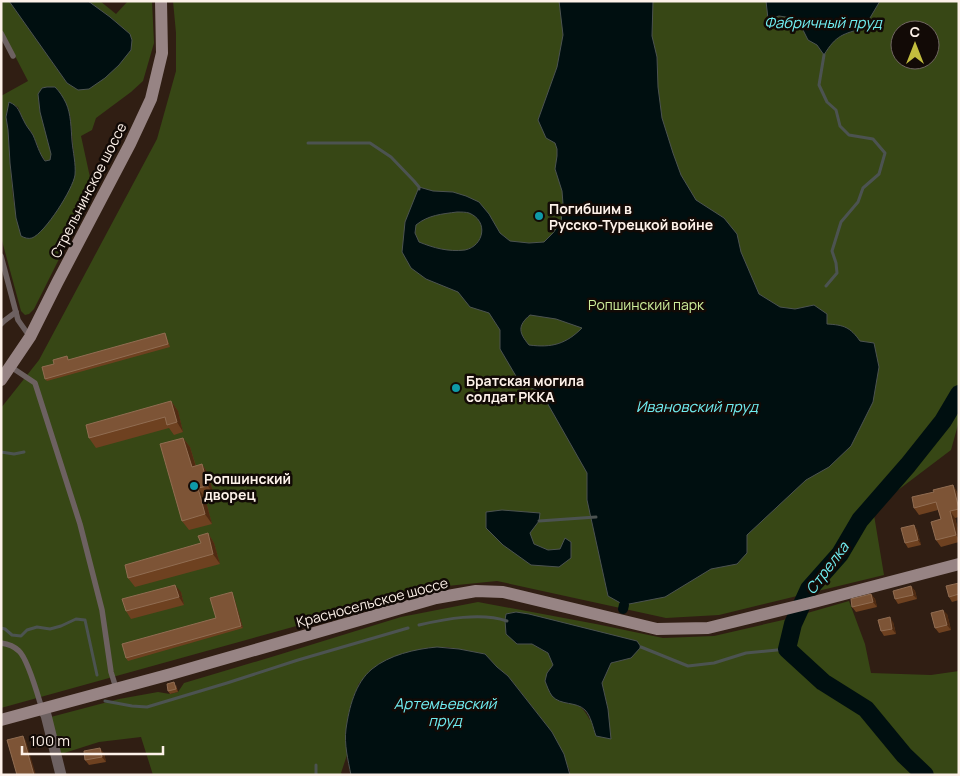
<svg xmlns="http://www.w3.org/2000/svg" width="960" height="776" viewBox="0 0 960 776" font-family="Manrope,sans-serif">
<style>
.green{fill:#374715;fill-rule:evenodd}
.water{fill:#000f10;stroke:#4c5351;fill-rule:evenodd}
.lines{fill:none;stroke-linecap:round;stroke-linejoin:round}
.stream{stroke:#4c5351;stroke-width:3}
.canal{stroke:#000f10;stroke-width:10}
.river{stroke:#000f10;stroke-width:18}
.service{stroke:#6d6161;stroke-width:5.5}
.minor{stroke:#6d6161;stroke-width:11}
.secondary{stroke:#978484;stroke-width:12}
.wall{fill:#6e4120}
.shaded-wall{fill:#4f2b12}
.building{fill:#7d5436;stroke:#916d52}
.culture-dot{fill:#0f9aa8;stroke:#120a06;stroke-width:2}
.labels{text-anchor:middle;dominant-baseline:central;stroke-width:5;stroke-linejoin:round;paint-order:stroke}
.street-label{font-size:14px;fill:#fdf1e9;stroke:#120a06}
.poi-label{font-size:14px;font-weight:bold;fill:#fdf1e9;stroke:#120a06;text-anchor:start}
.park-label{font-size:14px;fill:#ceee9b;stroke:#120a06}
.water-label{font-size:15px;font-style:italic;fill:#70edf1;stroke:#120a06}
</style>
<rect width="100%" height="100%" fill="#301e13"/>
<g class="green">
<path d="M1,1H9L67,83L130,34L110,17L88,1H100L116,14L128,1H152L154,43L143,81L131,92L96,118L92,130L81,136L93,191L34,309L29,314L25,315L21,311L1,237V96L28,81L1,29ZM9,103L18,107L24,122L32,133L37,144L41,155L46,161L50,160L51,154L39,103L70,115L75,164V175L59,208L47,224L34,237L19,229L13,198L10,163L8,130L6,117Z"/>
<path d="M173,1H959V421L951,450L873,509L884,575L719,615L666,618L497,581L437,587L1,708V408L39,360L157,139L176,71V33ZM900,30H930V60H900Z"/>
<path d="M849,601L865,644L871,673L931,675L959,671V775H570V771L552,732L508,676L497,667L485,654L447,647L425,648L359,683L351,706L346,730L347,755L341,773L343,775H153L141,737L99,742L58,755L47,718L119,699L158,692L170,694L178,692L184,683L278,655L401,617L478,602L596,624L663,638L714,636L783,620ZM616,636L637,641L631,658L611,663L602,683L608,709L590,720C583,707 579,704 565,703L547,673L553,665L548,653L532,644Z"/>
</g>
<g class="water">
<path d="M9,1H88L110,17L130,34L132,40L131,50L119,65L105,78L89,89L78,90L67,83Z"/>
<path d="M559,1H653L652,36L657,57L658,87L662,118L673,153L681,175L696,200L724,218L737,234L741,252L759,294L780,307L795,309L814,305L827,314V324C844,325 850,327 860,341L874,343L879,367L873,402L851,446L829,467L806,480L747,535V553L737,564L711,569L665,597L624,605L608,596L587,500V473L541,392L520,383L500,349V330L489,313L470,307L458,292L426,279L411,268L402,252L405,222L419,187L433,191L453,192L466,196L479,202L489,214L500,233L510,241L529,243L544,242L553,233L561,222L563,204L562,191L555,169L557,156V149L555,143L546,138L538,120L557,67L563,35ZM457,212C461,212 466,212 469,213C489,221 484,246 465,250C448,252 434,248 419,242L415,233L416,225C428,215 442,214 457,212ZM530,315L556,319L582,328C566,344 552,348 529,345C519,333 517,326 530,315Z"/>
<path d="M766,1H880L864,28C843,34 836,35 824,55L817,45L808,40L802,28L792,18L779,16L768,19Z"/>
<path d="M47,87H55C60,92 63,97 66,103C71,114 71,128 72,141C73,152 76,164 75,175C73,189 45,233 32,238C28,239 25,238 21,236L16,218L10,163L8,130L6,117L9,102C19,106 19,112 24,121C26,126 30,130 33,135C37,144 39,153 45,161L50,160L51,154L40,112L38,94L42,88Z"/>
<path d="M502,510L540,513L539,521L530,533L534,544L548,550L560,549L565,538L571,542V558L559,567L531,565L503,545L486,528V512Z"/>
<path d="M516,612L529,614L637,641L641,647L631,658L611,663L602,683L608,709L611,739L596,736C593,728 591,716 585,710C576,701 561,706 552,696C549,692 547,686 545,681L547,673L553,665L548,653L532,644H517L506,634L505,620L506,614Z"/>
<path d="M437,647L459,649L485,654L497,667L508,676L552,732L564,754L570,775H351C348,760 344,744 346,729C349,708 355,683 372,669C389,655 415,649 437,647Z"/>
</g>
<g class="lines">
<g class="stream">
<path d="M824,55L819,85L827,102L836,110L840,126L849,135L873,139L885,153L879,174L863,188L858,202L841,222L832,251L836,263L837,273L826,286"/>
<path d="M308,143H370L391,157L414,181L419,187V189"/>
<path d="M1,452L14,454L24,452"/>
<path d="M539,521L596,517"/>
<path d="M419,625C445,619 481,612 507,621"/>
<path d="M1,628L5,629L12,635L21,636L27,630L37,627L50,629L61,626L76,619L85,620L97,675"/>
<path d="M641,647L688,666L714,663L746,653L787,649"/>
<path d="M105,701L132,706L147,707L227,683L298,660L408,628"/>
<path d="M316,765V775"/>
</g>
<path class="canal" d="M623,609L624,605"/>
<path class="river" d="M925,775L904,755L866,709L823,682L787,649L793,624L809,589L840,554L860,520L908,465L943,421L959,394"/>
<g class="service">
<path d="M1,33L13,56"/>
<path d="M1,256L18,320L30,337"/>
<path d="M1,324L4,321L16,312"/>
<path d="M11,367L35,383L80,524L102,610L111,672L116,688"/>
<path d="M1,643C8,644 14,646 19,651C28,659 38,696 42,709"/>
</g>
<path class="minor" d="M42,709L46,715L61,775"/>
<g class="secondary">
<path d="M1,380L30,337L57,283L130,144L151,99L162,53L161,1"/>
<path d="M1,720L171,674L436,598L476,591L503,592L657,629L708,628L810,603L959,564"/>
</g>
</g>
<g class="wall">
<path d="M166,335L170,347L47,381L45,379L54,364L67,356L69,360Z"/>
<path d="M171,401L178,411L183,432L174,435L169,428L96,448L89,438Z"/>
<path d="M183,438L190,447L196,466L202,464L208,474L214,495L205,498L212,524L189,530L182,521Z"/>
<path d="M953,485L957,492L959,497V517L955,518L959,534V542L941,547L936,540L941,519L938,510L919,515L914,508L934,492Z"/>
<path d="M914,525L917,530L921,545L908,548L905,543Z"/>
<path d="M208,533L214,543L220,564L135,587L128,578L201,543Z"/>
<path d="M959,583V600L952,602L949,597Z"/>
<path d="M911,586L915,591L917,599L898,604L895,599Z"/>
<path d="M181,592L184,605L131,619L126,611Z"/>
<path d="M232,592L233,594L243,628L128,661L126,658L216,618Z"/>
<path d="M871,594L875,599L877,607L856,612L852,607Z"/>
<path d="M947,614L951,630L939,633L935,628Z"/>
<path d="M893,622L896,634L884,636L881,631Z"/>
<path d="M176,685L178,692L170,694L168,691Z"/>
<path d="M104,753L106,762L89,765L85,760Z"/>
</g>
<g class="shaded-wall">
<path d="M171,401L178,411L183,432L177,422Z"/>
<path d="M183,438L190,447L199,477L192,467Z"/>
<path d="M202,464L208,474L214,495L208,486Z"/>
<path d="M953,485L957,492L959,497V509Z"/>
<path d="M198,488L205,498L212,524L205,514Z"/>
<path d="M950,511L955,518L959,534V539L956,535Z"/>
<path d="M914,525L917,530L921,545L918,540Z"/>
<path d="M208,533L214,543L220,564L213,554Z"/>
<path d="M175,585L181,592L184,605L179,597Z"/>
<path d="M911,586L915,591L917,599L913,595Z"/>
<path d="M232,592L233,594L243,628L241,626Z"/>
<path d="M871,594L875,599L877,607L873,602Z"/>
<path d="M943,610L947,614L951,630L947,625Z"/>
<path d="M890,617L893,622L896,634L892,629Z"/>
<path d="M23,736L26,741L36,775H34Z"/>
<path d="M100,748L104,753L106,762L102,757Z"/>
</g>
<g class="building">
<path d="M165,333L168,344L45,379L42,367L54,364L53,360L67,356L68,360Z"/>
<path d="M171,401L177,422L167,425L165,417L89,438L86,425Z"/>
<path d="M183,438L192,467L202,464L208,486L198,488L205,514L182,521L160,444Z"/>
<path d="M953,485L959,509L950,511L956,535L936,540L931,522L941,519L936,502L914,508L912,497L934,492L933,490Z"/>
<path d="M914,525L918,540L905,543L901,528Z"/>
<path d="M208,533L213,554L128,578L125,565L201,543L198,536Z"/>
<path d="M959,583V594L949,597L946,586Z"/>
<path d="M175,585L179,597L126,611L122,599Z"/>
<path d="M911,586L913,595L895,599L893,591Z"/>
<path d="M232,592L241,626L126,658L122,644L216,618L210,598Z"/>
<path d="M871,594L873,602L852,607L851,599Z"/>
<path d="M943,610L947,625L935,628L931,613Z"/>
<path d="M890,617L892,629L881,631L878,620Z"/>
<path d="M174,682L176,689L168,691L167,684Z"/>
<path d="M23,736L34,775H17L7,740Z"/>
<path d="M100,748L102,757L85,760L84,751Z"/>
</g>
<g class="culture-dot">
<circle cx="539" cy="216" r="5"/>
<circle cx="456" cy="388" r="5"/>
<circle cx="194" cy="486" r="5"/>
</g>
<g class="labels">
<g class="street-label">
<text transform="translate(88 190) rotate(-63)">Стрельнинское шоссе</text>
<text transform="translate(372 602) rotate(-15)">Красносельское шоссе</text>
</g>
<g class="poi-label">
<text x="549" y="208">Погибшим в<tspan x="549" dy="16">Русско-Турецкой войне</tspan></text>
<text x="466" y="380">Братская могила<tspan x="466" dy="16">солдат РККА</tspan></text>
<text x="204" y="478">Ропшинский<tspan x="204" dy="16">дворец</tspan></text>
</g>
<g class="park-label">
<text x="646" y="304">Ропшинский парк</text>
</g>
<g class="water-label">
<text x="823" y="22">Фабричный пруд</text>
<text x="697" y="406">Ивановский пруд</text>
<text transform="translate(827 568) rotate(-53)">Стрелка</text>
<text x="445" y="703">Артемьевский<tspan x="445" dy="17">пруд</tspan></text>
</g>
</g>
<rect width="960" height="776" fill="none" stroke="#fdf1e9" stroke-width="5"/>
<g transform="translate(915 45)"><circle r="24" fill="#120a06" stroke="#706661"/>
<path d="M0-4L9 19L0 12L-9 19Z" fill="#c3bd3e"/>
<text y="-8" font-size="14" font-weight="bold" text-anchor="middle" fill="#fdf1e9">С</text>
</g>
<path d="M22 746v8h141v-8" fill="none" stroke="#fdf1e9" stroke-width="2.5"/>
<text x="30" y="746" font-size="15" fill="#fdf1e9" stroke="#120a06" stroke-width="4" paint-order="stroke">100 m</text>
</svg>
